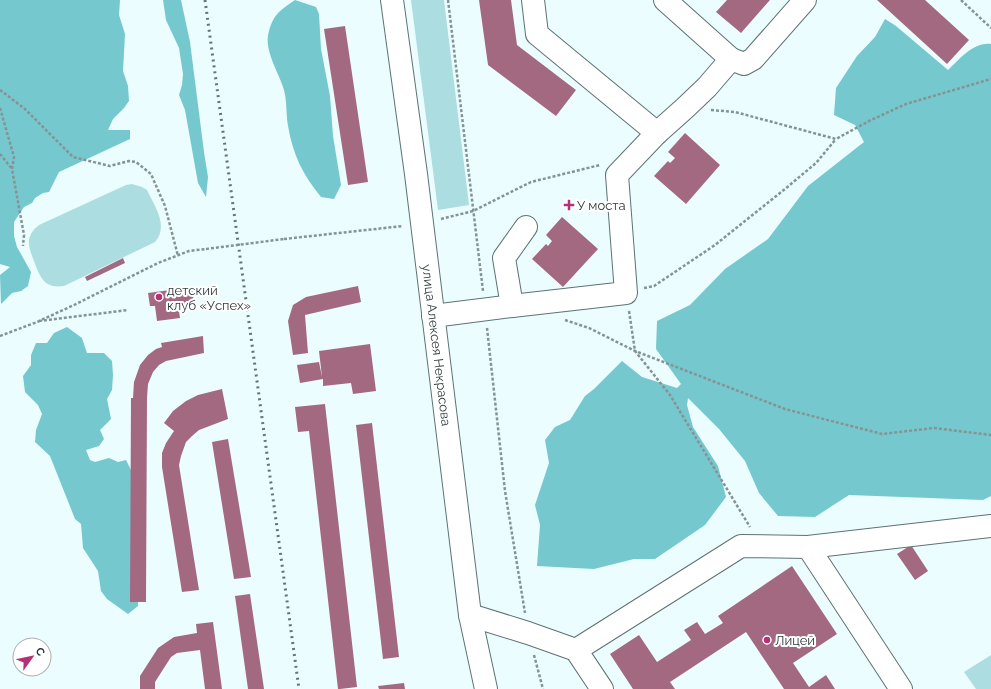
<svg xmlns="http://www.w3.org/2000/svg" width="991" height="689" viewBox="0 0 991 689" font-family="Raleway,sans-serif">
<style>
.green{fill:#acdde1}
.forest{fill:#76c8cf}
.building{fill:#a36981}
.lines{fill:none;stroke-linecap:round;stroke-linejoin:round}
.minor-casing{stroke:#5e7274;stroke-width:24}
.path{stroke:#869394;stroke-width:2.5;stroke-dasharray:3 2;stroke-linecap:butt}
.minor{stroke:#fff;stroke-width:22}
.rail{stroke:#687475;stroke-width:3;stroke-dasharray:2 4;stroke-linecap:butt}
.path-bridge{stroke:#869394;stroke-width:2.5;stroke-dasharray:3 2;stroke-linecap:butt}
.poi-dot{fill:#b53075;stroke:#fff;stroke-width:1.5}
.labels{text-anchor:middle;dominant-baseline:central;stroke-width:4;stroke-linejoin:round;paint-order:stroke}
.poi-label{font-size:13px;fill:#313a3a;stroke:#fff;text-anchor:start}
.street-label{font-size:13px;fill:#313a3a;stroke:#fff}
</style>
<rect width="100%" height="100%" fill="#ebfdff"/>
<g class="green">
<path d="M411,0H444L469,205L438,210Z"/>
<path d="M132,184L142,187L147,190C155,207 169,226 155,242L64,286C44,289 40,277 34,261C28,246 25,236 39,225L126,185Z"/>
<path d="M991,655V689H976L964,672Z"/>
</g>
<g class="forest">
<path d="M0,0H120L119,15L125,34L123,71L128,86L129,101L124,108L113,119L108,130H130V139L59,172L49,192L43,193L35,198L32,203L24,207L14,222V236L17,247L31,272L28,286L21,291L12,293L1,304L0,275L10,267L0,264Z"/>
<path d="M163,0H181L190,42L204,152L208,177L206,197L198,183L185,110L179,95L182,85L183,74L179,48L166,20Z"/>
<path d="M295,0L316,7L319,14L321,49L330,96L333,136L341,185L334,199L321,197C303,175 293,155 288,126C286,114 287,101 284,90C279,72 263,50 269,31C274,13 281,10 295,0Z"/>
<path d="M885,19L896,26L948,70C960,59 973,42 991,44V496L983,500L849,495L815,517L778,516L759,493L745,461L719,429L688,398L687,405L693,427L718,466L726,497L705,525L655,559H634L594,569L537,566L540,525L535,505L549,463L545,440L555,427L570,420L585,396L594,389L622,361L642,377L677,388L681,384L656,349L657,321L690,305L725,269L768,239L808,186L864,142L855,125L834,115L836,88L857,56L875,37Z"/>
<path d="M67,327L82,338L87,353H104L112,361L113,375L112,390L107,399L111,419L100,430L104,439L99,446L86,450L90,460L95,462L109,458L118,462L126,460L138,484V606L128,614L107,599L101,591L98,571L83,548L81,524L75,519L50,456L35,442L36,430L42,414L38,405L25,392L23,376L31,365V355L36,343H47L54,333Z"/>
</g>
<g class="building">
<path d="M479,0H511L517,45L576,90L556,116L488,65Z"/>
<path d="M727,0H770L741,33L716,12Z"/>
<path d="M877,0H925L969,40L947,64Z"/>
<path d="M345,26L368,182L348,185L324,29Z"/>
<path d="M685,133L720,165L686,204L654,176L668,161L670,163L675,158L668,152Z"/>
<path d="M562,217L598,249L563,287L532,259L546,244L548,246L552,241L546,235Z"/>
<path d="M123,258L125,263L87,281L85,277Z"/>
<path d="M358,286L361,302L305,315L308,353L293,355L288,321L293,305L306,297Z"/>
<path d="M192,287L194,303L178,305L180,318L157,321L155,306H150L148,293Z"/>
<path d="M203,336L204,353L166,361L159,365L153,372L148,384L147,398L146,602H130L131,398H133L134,382L140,365L148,355L156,349L162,347L161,343Z"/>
<path d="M370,344L376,391L353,394L351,383L323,386V379L300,383L297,365L319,362L322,377L319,351Z"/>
<path d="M222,389L228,419L199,430L192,436L186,442L181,456L179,465L199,590L182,592L162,467V453L166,443L174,431L164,423L173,411L186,401L198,395Z"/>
<path d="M325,404L357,687L340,689H338L309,431L298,432L295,407Z"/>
<path d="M372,423L399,657L383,659L356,425Z"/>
<path d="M228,439L251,577L234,579L212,442Z"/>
<path d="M911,545L928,571L915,580L897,554Z"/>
<path d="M792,566L837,634L793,663L809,687L826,675L835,689H784L746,632L670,682L675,689H633L610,654L639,635L657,662L691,640L684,630L697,622L705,634L723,623L718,616Z"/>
<path d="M250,594L264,689H248L235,596Z"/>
<path d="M213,622L222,689H205L200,650L177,653L171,657L155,682V689H140V676L158,648L174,637L197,633L196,624Z"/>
<path d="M404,683L405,689H379L378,686Z"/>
</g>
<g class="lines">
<g class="minor-casing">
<g id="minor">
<path id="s1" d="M392,0L416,174L470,615L486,689"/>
<path d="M533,0L537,34L657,133"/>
<path d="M665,0L731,59"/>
<path d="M512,306L626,293L617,175L657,133L685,108L707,87L731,59L744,64L753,59L805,0"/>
<path d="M433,316L512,306L504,258L526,227"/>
<path d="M808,547L991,526"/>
<path d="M470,615L528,633L576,650L602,689"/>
<path d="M576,650L741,546L808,547L901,689"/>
</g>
</g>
<g class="path">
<path d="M448,0L483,291"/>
<path d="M961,0L991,28"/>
<path d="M0,90L25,109L73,157L110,166L129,161L136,162L151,174L165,206L178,256"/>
<path d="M0,108L14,157L12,169L24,235L23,246"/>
<path d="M711,110L735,112L836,139L869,121L906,104L991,79"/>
<path d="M0,154L12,169"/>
<path d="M441,219L473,211L531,182L600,165"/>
<path d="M284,239L403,226"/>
<path d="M644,288L654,286L715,245L785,189L816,163L836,139"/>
<path d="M629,311L635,351L670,395L750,527"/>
<path d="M565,320L589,328L635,351L785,409L882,434L934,428L991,435"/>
<path d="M39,321L128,310"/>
<path d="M487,328L505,491L525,613"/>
<path d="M0,336L37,322L74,305L158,263L189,251L206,249"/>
<path d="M534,655L543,689"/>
</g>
<use href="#minor" class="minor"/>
<path class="rail" d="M205,0L299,689"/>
<path class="path-bridge" d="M206,249L284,239"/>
</g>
<g class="poi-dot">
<path d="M567 199h4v4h4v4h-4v4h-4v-4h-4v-4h4z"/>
<circle cx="159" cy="297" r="4"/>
<circle cx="767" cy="640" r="4"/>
</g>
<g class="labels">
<g class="poi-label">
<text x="577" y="205">У моста</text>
<text x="167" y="290">детский<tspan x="167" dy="15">клуб «Успех»</tspan></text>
<text x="775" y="640">Лицей</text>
</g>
<g class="street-label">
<text stroke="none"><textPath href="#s1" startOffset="348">улица Алексея Некрасова</textPath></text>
</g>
</g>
<g transform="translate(32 657) rotate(57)"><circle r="19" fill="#ffffff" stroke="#adb0b0"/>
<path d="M0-3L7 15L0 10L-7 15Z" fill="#b53075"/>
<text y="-6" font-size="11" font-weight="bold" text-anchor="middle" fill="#313a3a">С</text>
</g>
</svg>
